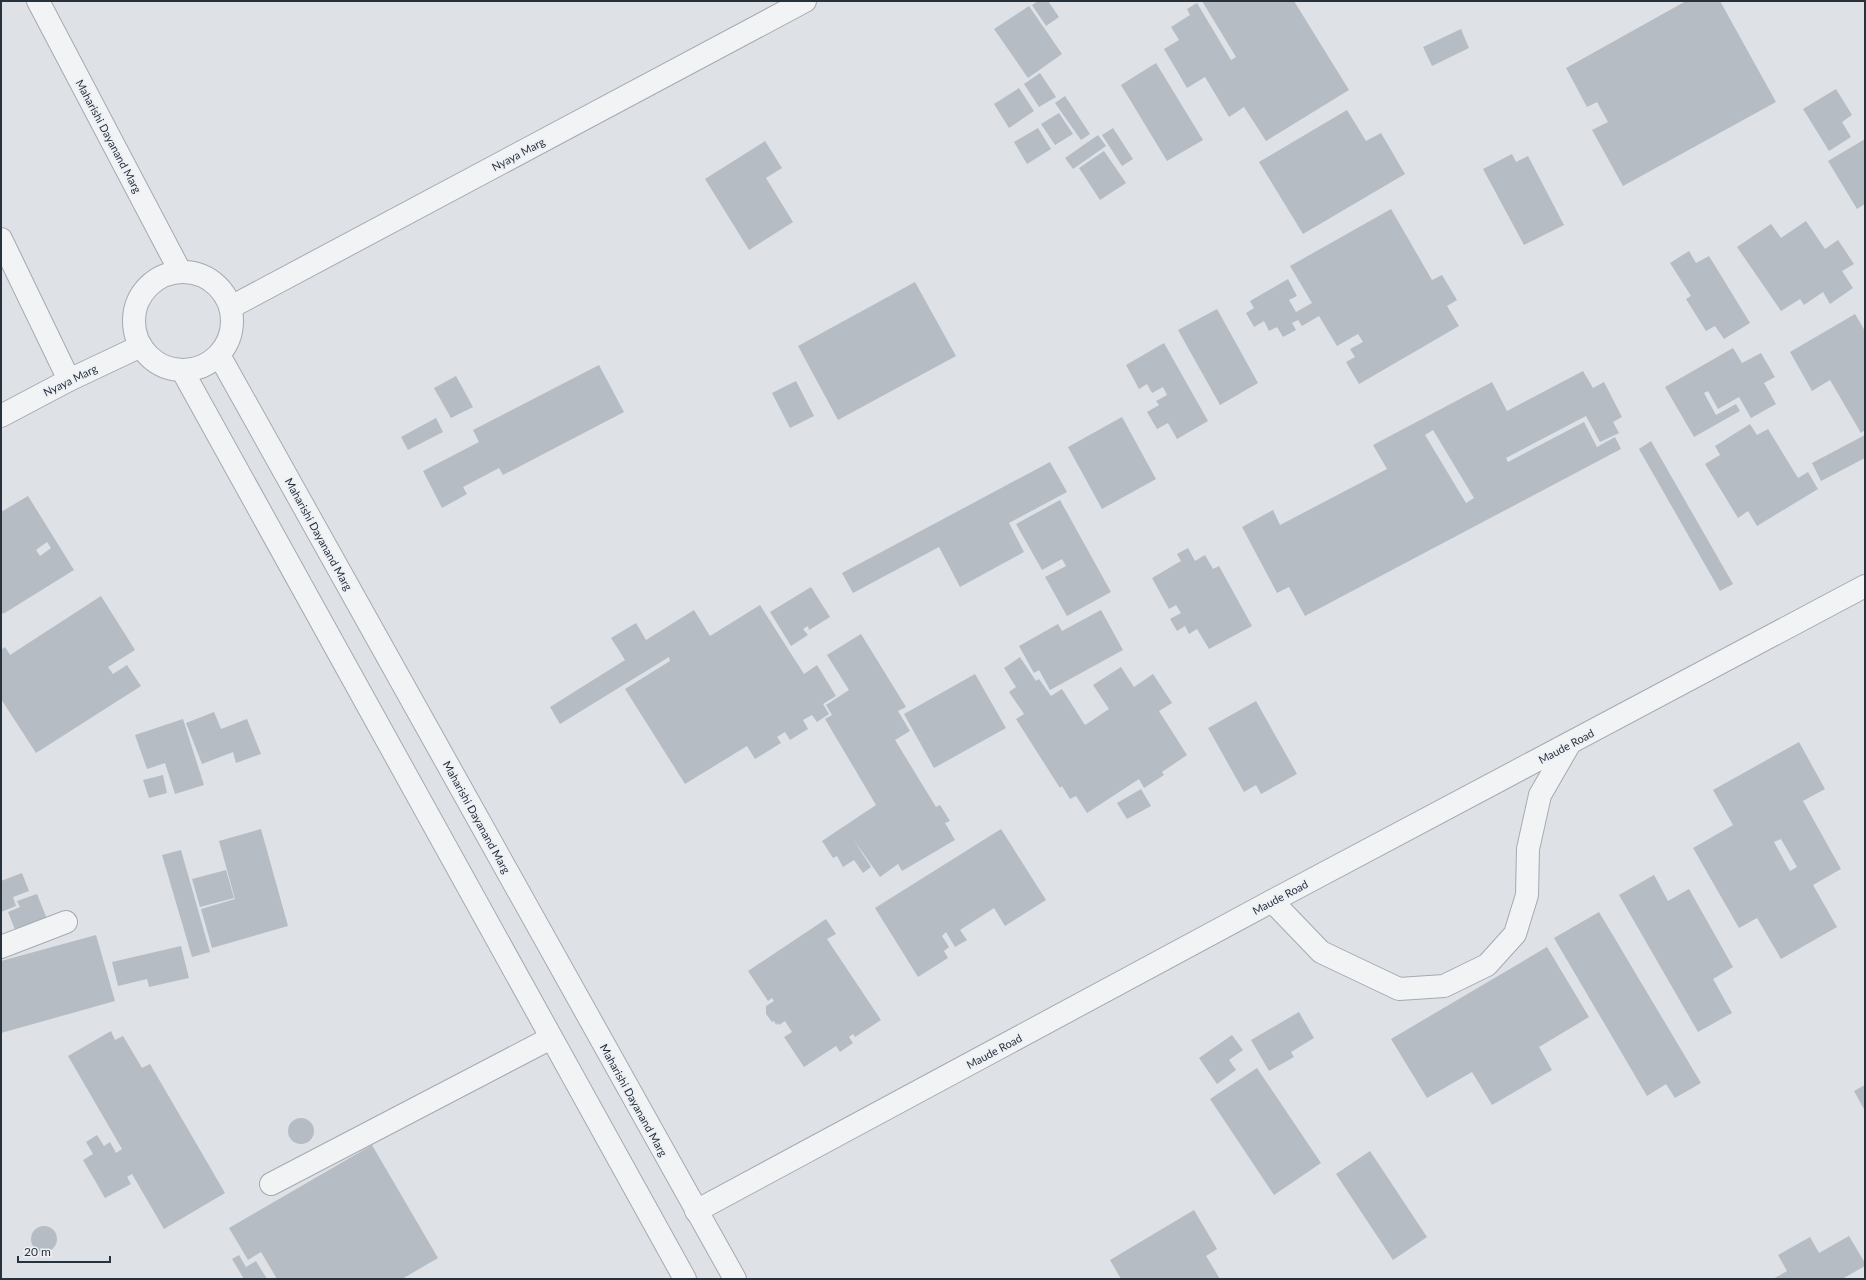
<svg xmlns="http://www.w3.org/2000/svg" width="1866" height="1280" viewBox="0 0 1866 1280" font-family="Lato,sans-serif">
<style>
.building{fill:#b6bcc3;fill-rule:evenodd}
.lines{fill:none;stroke-linecap:round;stroke-linejoin:round}
.minor-casing{stroke:#a4aab1;stroke-width:24}
.minor{stroke:#f1f3f5;stroke-width:22}
.labels{text-anchor:middle;dominant-baseline:central;stroke-width:4;stroke-linejoin:round;paint-order:stroke}
.street-label{font-size:11px;fill:#28323d;stroke:#edf1f5}
</style>
<rect width="100%" height="100%" fill="#dee2e7"/>
<g class="building">
<path d="M1038,1H1048L1059,17L1046,26L1032,5Z"/>
<path d="M1202,1H1294L1349,90L1266,141L1244,107L1229,117L1205,77L1187,88L1164,49L1179,40L1171,27L1190,15L1187,9L1197,3L1231,60L1236,57Z"/>
<path d="M1686,1H1720L1776,102L1623,186L1592,130L1608,122L1597,102L1587,107L1566,68Z"/>
<path d="M1029,6L1062,54L1028,78L994,29Z"/>
<path d="M1461,29L1469,48L1432,66L1423,47Z"/>
<path d="M1156,63L1203,140L1167,161L1121,85Z"/>
<path d="M1040,73L1056,97L1039,107L1024,84Z"/>
<path d="M1019,88L1034,111L1009,128L994,104Z"/>
<path d="M1836,89L1852,115L1842,122L1851,137L1829,151L1803,109Z"/>
<path d="M1065,96L1090,134L1081,140L1055,103Z"/>
<path d="M1347,110L1366,141L1381,133L1405,174L1303,234L1259,162Z"/>
<path d="M1059,113L1073,134L1055,145L1041,124Z"/>
<path d="M1038,128L1051,149L1027,164L1014,142Z"/>
<path d="M1113,128L1133,159L1122,166L1102,135Z"/>
<path d="M1098,135L1106,146L1073,169L1065,158Z"/>
<path d="M1865,139V204L1857,209L1828,161Z"/>
<path d="M765,141L782,168L766,178L793,222L749,250L705,179Z"/>
<path d="M1104,151L1126,183L1100,200L1079,168Z"/>
<path d="M1512,154L1516,162L1528,156L1564,225L1524,245L1483,169Z"/>
<path d="M1391,209L1432,280L1442,275L1457,300L1447,306L1459,326L1359,384L1346,362L1355,357L1350,349L1363,342L1358,334L1337,346L1319,316L1302,326L1298,320L1292,323L1296,330L1283,337L1277,327L1269,331L1264,321L1254,327L1246,313L1254,308L1250,301L1288,279L1297,296L1289,300L1296,312L1312,303L1290,266Z"/>
<path d="M1806,221L1825,249L1838,240L1854,264L1842,271L1853,288L1830,304L1823,292L1804,305L1800,299L1781,311L1737,247L1771,224L1781,238Z"/>
<path d="M1689,251L1696,263L1709,256L1750,323L1724,339L1715,326L1706,331L1686,299L1691,296L1670,263Z"/>
<path d="M915,282L956,356L838,420L798,346Z"/>
<path d="M1217,309L1258,383L1220,405L1178,330Z"/>
<path d="M1855,314L1865,331V430L1861,433L1830,380L1812,391L1790,352Z"/>
<path d="M1164,343L1208,421L1177,439L1168,423L1157,429L1147,412L1159,405L1156,401L1167,395L1163,387L1152,393L1147,384L1139,389L1126,365Z"/>
<path d="M1733,348L1742,363L1761,353L1775,377L1764,383L1776,404L1751,418L1739,397L1718,409L1708,391L1704,393L1716,415L1736,404L1740,411L1694,437L1665,387Z"/>
<path d="M599,365L624,412L503,475L499,468L463,487L467,494L442,508L423,471L479,442L473,430Z"/>
<path d="M1583,371L1593,388L1604,382L1622,417L1613,422L1619,433L1600,442L1586,416L1506,458L1508,462L1584,422L1597,447L1615,437L1621,449L1305,616L1289,587L1277,593L1242,527L1273,510L1280,525L1387,469L1373,445L1492,382L1507,411ZM1433,430L1474,498L1466,503L1425,435Z"/>
<path d="M456,376L473,407L451,418L434,388Z"/>
<path d="M796,381L814,416L790,428L772,393Z"/>
<path d="M1122,417L1156,479L1102,509L1068,447Z"/>
<path d="M436,418L443,432L408,450L401,437Z"/>
<path d="M1750,424L1757,435L1768,429L1798,478L1808,472L1818,489L1757,526L1748,511L1738,518L1705,464L1720,455L1715,446Z"/>
<path d="M1865,435V458L1821,481L1812,463Z"/>
<path d="M1651,441L1733,584L1720,591L1639,449Z"/>
<path d="M1050,462L1067,492L1009,523L1024,552L960,587L939,547L853,593L842,573Z"/>
<path d="M28,496L74,570L3,614L1,610V512ZM47,542L51,548L40,556L36,550Z"/>
<path d="M1060,500L1111,592L1067,616L1045,577L1066,566L1062,559L1042,570L1016,524Z"/>
<path d="M1188,548L1195,561L1205,555L1213,569L1219,566L1252,626L1209,649L1197,629L1189,634L1185,626L1177,631L1170,619L1181,613L1176,605L1169,609L1152,578L1181,561L1177,554Z"/>
<path d="M811,587L830,617L809,630L808,626L803,629L808,635L791,646L770,612Z"/>
<path d="M101,596L135,650L108,667L113,674L127,665L141,686L36,753L1,699V650L5,647L10,655Z"/>
<path d="M760,605L804,674L817,665L836,696L823,704L829,714L817,722L812,715L803,720L808,729L790,740L785,732L777,737L781,743L755,759L747,746L685,784L625,689L670,661L669,657L560,724L550,707L625,660L611,638L636,623L646,640L694,610L710,636Z"/>
<path d="M1101,610L1123,650L1050,690L1039,670L1034,673L1019,646L1058,624L1062,631Z"/>
<path d="M861,634L906,707L898,711L910,731L895,740L936,807L940,805L950,821L945,823L955,840L902,871L898,864L880,877L853,839L871,867L863,873L854,860L843,867L837,856L833,858L822,841L876,805L825,719L832,715L826,705L849,690L827,655Z"/>
<path d="M1020,657L1036,681L1039,679L1051,696L1062,689L1085,725L1109,709L1093,685L1121,667L1134,687L1153,674L1172,703L1159,711L1187,755L1162,772L1164,775L1144,788L1139,779L1087,813L1076,796L1070,799L1062,786L1060,788L1016,719L1024,714L1009,692L1016,687L1004,668Z"/>
<path d="M975,674L1006,728L934,768L904,714Z"/>
<path d="M1256,701L1297,774L1261,794L1256,785L1244,792L1208,728Z"/>
<path d="M214,712L221,729L247,719L261,754L236,763L233,752L202,764L186,723Z"/>
<path d="M183,719L204,785L175,794L165,763L147,769L135,735Z"/>
<path d="M1799,742L1825,789L1803,801L1841,869L1813,885L1837,927L1781,959L1757,918L1739,928L1693,848L1733,825L1713,790ZM1781,839L1797,867L1790,871L1774,842Z"/>
<path d="M163,775L167,793L149,798L143,780Z"/>
<path d="M1141,789L1151,806L1127,819L1117,803Z"/>
<path d="M261,829L288,926L212,948L201,909L235,899L219,841Z"/>
<path d="M1001,829L1046,900L1005,926L994,908L960,930L967,940L955,947L946,932L942,936L949,947L944,951L948,958L918,977L875,908Z"/>
<path d="M181,850L210,952L192,957L162,855Z"/>
<path d="M226,870L234,898L200,907L192,879Z"/>
<path d="M22,873L29,891L13,897L16,906L1,912V881Z"/>
<path d="M1654,875L1668,901L1689,889L1733,967L1713,979L1732,1013L1698,1032L1619,895Z"/>
<path d="M37,894L47,919L16,932L8,912L20,907L17,901Z"/>
<path d="M1599,912L1701,1083L1675,1098L1666,1084L1647,1096L1554,938Z"/>
<path d="M826,919L836,934L827,939L881,1020L855,1037L853,1034L849,1037L853,1043L840,1052L836,1046L804,1067L784,1037L792,1032L785,1021L779,1025L778,1023L776,1025L774,1021L772,1022L766,1014V1006L774,1001L772,998L768,1001L748,971Z"/>
<path d="M96,935L115,1001L1,1033V961Z"/>
<path d="M181,946L189,978L149,987L147,979L118,986L112,962Z"/>
<path d="M1547,947L1589,1017L1539,1047L1552,1070L1492,1105L1472,1072L1427,1098L1391,1039Z"/>
<path d="M1299,1012L1314,1038L1291,1052L1294,1057L1269,1071L1251,1040Z"/>
<path d="M111,1031L115,1040L123,1036L142,1068L150,1064L225,1193L164,1229L132,1174L127,1177L131,1184L105,1198L83,1160L93,1154L86,1142L97,1135L104,1146L110,1142L116,1153L122,1149L68,1056Z"/>
<path d="M1232,1035L1243,1050L1229,1060L1236,1070L1217,1084L1199,1058Z"/>
<path d="M1257,1068L1321,1163L1274,1195L1210,1099Z"/>
<path d="M1865,1085V1111L1854,1091Z"/>
<circle cx="301" cy="1131" r="13"/>
<path d="M372,1145L438,1258L402,1279H277L261,1252L248,1260L229,1228Z"/>
<path d="M1370,1151L1427,1237L1393,1260L1336,1174Z"/>
<path d="M1194,1210L1217,1249L1206,1256L1220,1279H1121L1110,1260Z"/>
<circle cx="44" cy="1239" r="13"/>
<path d="M1849,1236L1865,1263V1266L1842,1279H1773L1787,1271L1778,1255L1810,1237L1819,1253Z"/>
<path d="M239,1255L246,1267L256,1261L267,1279H244L232,1259Z"/>
</g>
<g class="lines">
<g class="minor-casing">
<g id="minor">
<path d="M38,1L180,271"/>
<path d="M1,239L69,380"/>
<circle cx="183" cy="321" r="49"/>
<path d="M231,307L805,1"/>
<path d="M219,355L735,1279"/>
<path d="M182,370L685,1279"/>
<path d="M1,416L69,380L141,346"/>
<path d="M1272,901L1321,952L1399,989L1444,986L1487,965L1515,934L1527,895L1528,849L1540,795L1570,743"/>
<path d="M1,947L66,922"/>
<path d="M271,1184L551,1038"/>
<path d="M696,1211L1272,901L1865,586"/>
</g>
</g>
<use href="#minor" class="minor"/>
</g>
<g class="labels">
<g class="street-label">
<text transform="translate(109 136) rotate(62)">Maharishi Dayanand Marg</text>
<text transform="translate(518 154) rotate(-28)">Nyaya Marg</text>
<text transform="translate(70 380) rotate(-26)">Nyaya Marg</text>
<text transform="translate(319 534) rotate(61)">Maharishi Dayanand Marg</text>
<text transform="translate(1566 746) rotate(-28)">Maude Road</text>
<text transform="translate(477 817) rotate(61)">Maharishi Dayanand Marg</text>
<text transform="translate(1280 897) rotate(-28)">Maude Road</text>
<text transform="translate(994 1051) rotate(-28)">Maude Road</text>
<text transform="translate(634 1100) rotate(61)">Maharishi Dayanand Marg</text>
</g>
</g>
<rect width="1866" height="1280" fill="none" stroke="#28323d" stroke-width="4"/>
<path d="M18 1256v6h92v-6" fill="none" stroke="#28323d" stroke-width="2"/>
<text x="24" y="1256" font-size="12" fill="#28323d" stroke="#edf1f5" stroke-width="3" paint-order="stroke">20 m</text>
</svg>
